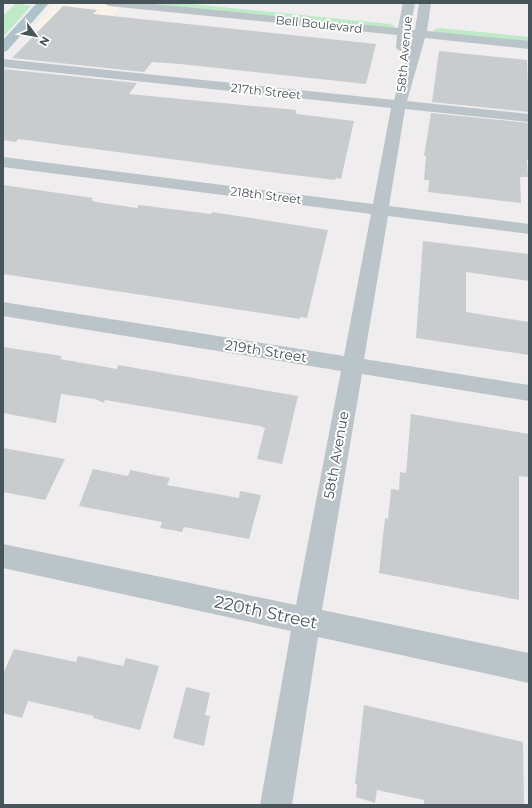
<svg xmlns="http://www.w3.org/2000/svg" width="532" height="808" viewBox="0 0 532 808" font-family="Montserrat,sans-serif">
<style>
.commercial{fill:#faf1e8}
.green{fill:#bfeac8}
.building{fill:#c8cccf}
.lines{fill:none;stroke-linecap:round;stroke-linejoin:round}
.minor{fill:#bac4c9;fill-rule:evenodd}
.major{fill:#afc2ca;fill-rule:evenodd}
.labels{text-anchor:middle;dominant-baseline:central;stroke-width:4;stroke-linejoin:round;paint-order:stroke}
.far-street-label{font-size:12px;fill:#475459;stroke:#fff}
.street-label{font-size:14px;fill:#475459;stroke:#fff}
.near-street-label{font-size:17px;fill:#475459;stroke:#fff}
</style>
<rect width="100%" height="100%" fill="#f0edee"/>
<path class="commercial" d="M54,3H124L96,35L33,29Z"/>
<g class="green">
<path d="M16,3L31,6L3,37V16Z"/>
<path d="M127,3H182L390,24L395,26L394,28Z"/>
<path d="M439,28L529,37V43L433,32L435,29Z"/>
</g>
<g class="building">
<path d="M63,6L97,10L93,14L376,44L366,84L180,64L152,62L144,72L12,58Z"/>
<path d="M439,51L527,60L529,112L432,102Z"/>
<path d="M3,69L137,83L129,94L296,110V113L297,114L354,121L341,179L336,178L335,180L293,175L18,139L16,142L3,140Z"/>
<path d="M431,113L529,123V160H527L528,177H520L521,203L428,192L429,180H424L426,156H424Z"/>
<path d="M3,185L93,198L91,200L96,202L137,208L139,205L211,214L212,212L328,230L307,318L300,317V319L3,274Z"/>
<path d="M423,241L529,254V281L466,272V312L529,322V355L416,338Z"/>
<path d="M3,347L62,356L60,359L117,369L118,365L298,396L282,464L257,459L265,428L260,426L105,400L104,403L95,399L61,394L56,423L3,413Z"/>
<path d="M411,414L529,434V477L519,476V600L379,573L385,518L388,519L391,489L399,490L400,472L406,473Z"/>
<path d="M3,448L65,459L45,500L3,492Z"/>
<path d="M93,469L128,476L130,470L170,478L167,485L239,498L240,491L261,495L249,539L184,527L182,532L160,528L162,522L79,506Z"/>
<path d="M14,649L76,662L78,656L123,666L126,658L159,666L140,730L93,718L94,716L28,701L22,718L3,713V674Z"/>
<path d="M186,687L210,693L205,715L210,716L204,746L173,738Z"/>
<path d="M364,705L523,742L524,805H424V800L377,790L375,803L356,797L357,784H355Z"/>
</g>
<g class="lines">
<path class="minor" d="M103,3H143L398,28L403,3H415L410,29L415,30L419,3H431L427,31L529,41V49L425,38L407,101L529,114V122L405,109L389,206L529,224V234L388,216L364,359L529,385V401L362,374L322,610L529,653V683L318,637L292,805H260L291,631L3,568V544L296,605L341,371L3,316V302L344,356L371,214L3,167V157L373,204L391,108L3,67V59L394,100L413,37H409L408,48L402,52L396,48L397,35L109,6Z"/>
<path class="major" d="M37,3H49L7,51L3,52V40Z"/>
</g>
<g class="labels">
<g class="far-street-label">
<text transform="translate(319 24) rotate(6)">Bell Boulevard</text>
<text transform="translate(404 54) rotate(-85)">58th Avenue</text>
<text transform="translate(266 91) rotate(6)">217th Street</text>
<text transform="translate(266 195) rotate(7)">218th Street</text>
</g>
<g class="street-label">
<text transform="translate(266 351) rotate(9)">219th Street</text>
<text transform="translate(336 455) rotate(-80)">58th Avenue</text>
</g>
<g class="near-street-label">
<text transform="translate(266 612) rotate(12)">220th Street</text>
</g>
</g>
<rect width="532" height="808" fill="none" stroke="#475459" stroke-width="8"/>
<g transform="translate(36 36) rotate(122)" stroke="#ffffff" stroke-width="3" paint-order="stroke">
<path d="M0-3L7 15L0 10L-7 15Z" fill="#475459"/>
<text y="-6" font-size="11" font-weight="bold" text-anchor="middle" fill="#475459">N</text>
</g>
</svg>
